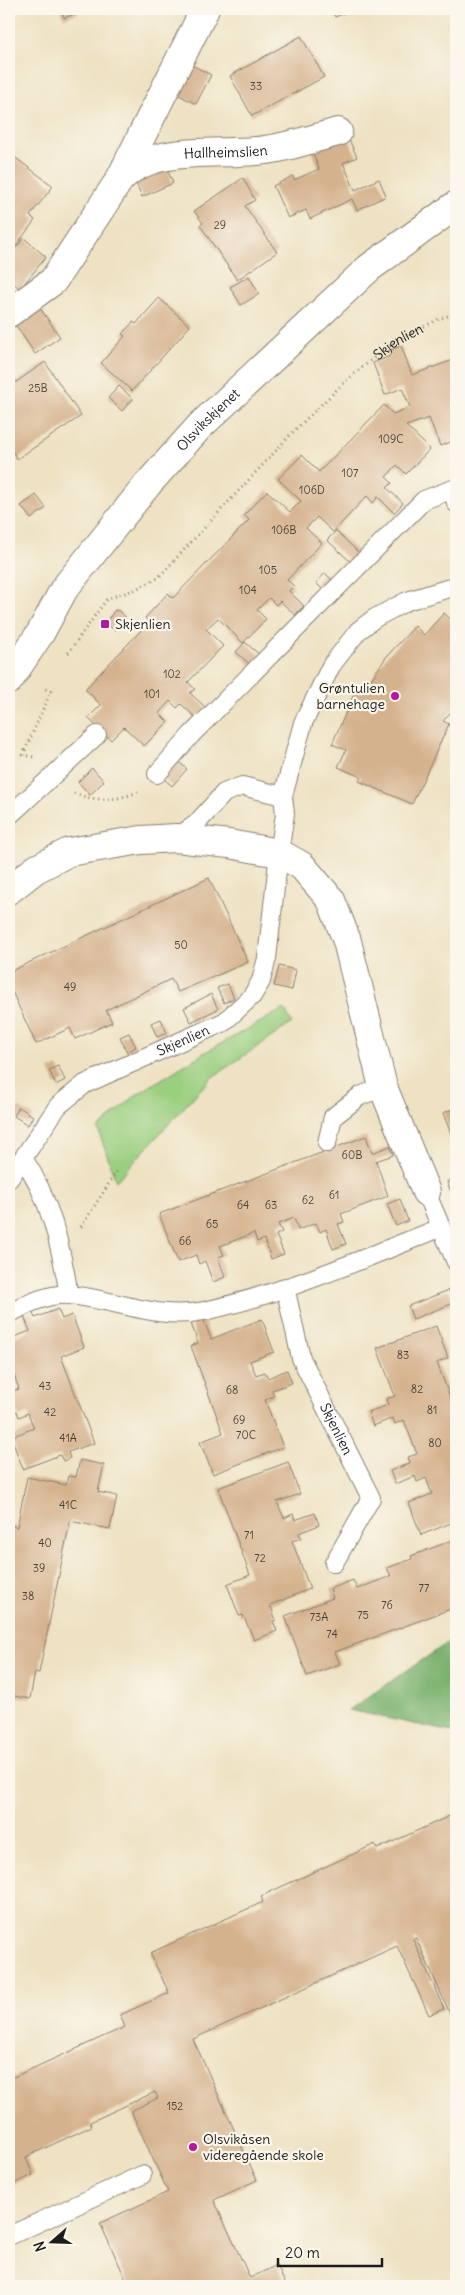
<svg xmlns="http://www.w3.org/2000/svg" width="465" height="2295" viewBox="0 0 465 2295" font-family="Delius,sans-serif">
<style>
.green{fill:#9bcf80;stroke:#5c764e}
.forest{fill:#7cb26e;stroke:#4c6745}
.building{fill:#d5b28e}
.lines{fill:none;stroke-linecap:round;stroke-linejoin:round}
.service-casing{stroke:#857f70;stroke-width:20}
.minor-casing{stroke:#857f70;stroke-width:30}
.secondary-casing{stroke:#857f70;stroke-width:30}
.path{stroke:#857f70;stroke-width:3;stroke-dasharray:1 4;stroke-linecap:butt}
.service{stroke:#fff;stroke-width:18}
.minor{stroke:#fff;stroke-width:28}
.secondary{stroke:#fff;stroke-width:28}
.poi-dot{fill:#b5179e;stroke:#fbf7ec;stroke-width:2}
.labels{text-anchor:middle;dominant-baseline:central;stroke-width:4.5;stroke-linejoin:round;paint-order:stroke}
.number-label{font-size:11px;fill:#4a4238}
.street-label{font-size:14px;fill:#1c1c1c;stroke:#fbf7ec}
.poi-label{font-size:14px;fill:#1c1c1c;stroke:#fbf7ec;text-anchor:start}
</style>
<rect width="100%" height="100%" fill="#fbf7ec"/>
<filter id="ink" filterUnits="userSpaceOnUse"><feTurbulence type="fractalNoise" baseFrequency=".02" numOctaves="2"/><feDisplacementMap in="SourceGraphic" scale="10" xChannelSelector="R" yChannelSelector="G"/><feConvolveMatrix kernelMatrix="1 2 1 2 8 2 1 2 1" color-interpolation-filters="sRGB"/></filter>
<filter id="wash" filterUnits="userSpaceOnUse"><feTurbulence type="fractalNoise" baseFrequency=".0096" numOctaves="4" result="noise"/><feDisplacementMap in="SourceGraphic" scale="20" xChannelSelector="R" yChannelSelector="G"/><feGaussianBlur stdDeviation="1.12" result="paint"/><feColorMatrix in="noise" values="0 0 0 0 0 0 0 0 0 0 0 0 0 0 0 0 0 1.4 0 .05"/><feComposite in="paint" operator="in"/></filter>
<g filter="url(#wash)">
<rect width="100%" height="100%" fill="#eee2c3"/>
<path class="green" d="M284,1009L292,1023L211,1078L116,1181L98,1129L136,1095L204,1053Z"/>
<path class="forest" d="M456,1637V1733L349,1710Z"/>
<g id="blocks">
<g class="building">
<path d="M60,9H88L64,18Z"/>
<path d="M331,9H354L335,17Z"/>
<path d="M301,36L324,77L252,116L230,76Z"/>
<path d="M188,63L211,75L196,104L173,92Z"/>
<path d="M346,133L357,157L343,163L355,190L379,179L386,196L357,210L352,199L310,219L306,210L288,218L273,186L293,176L294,180L319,169L311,148Z"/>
<path d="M12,155L53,186L30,216L35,220L15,247L9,242V158Z"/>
<path d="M164,162L173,183L142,197L133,176Z"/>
<path d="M243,178L255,200L245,206L277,252L237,280L200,225L203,223L194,211Z"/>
<path d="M24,238L46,257L20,289L9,279V256Z"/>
<path d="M249,276L259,294L241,305L230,287Z"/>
<path d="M159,298L190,326L132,391L101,363L125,336L122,334L133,322L136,324Z"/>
<path d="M40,308L60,337L35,354L15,324Z"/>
<path d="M401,346L412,375L456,359V440L440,446L429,418L406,426L430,449L406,474L397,465L386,477L392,483L387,488L403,503L394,513L378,497L373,503L367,496L333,532L317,517L306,528L322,543L287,580L294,586L289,591L304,606L295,615L280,601L276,605L269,598L257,610L266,619L243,643L218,618L206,629L223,646L188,682L195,689L190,693L206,708L196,718L181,704L177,708L170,701L159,713L168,722L144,746L124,727L111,740L88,718L101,705L85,689L149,622L145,618L168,593L173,598L249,520L244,515L267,491L290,512L301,501L278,479L302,455L319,472L384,405L393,414L410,407L402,388L385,395L373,363L390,356L388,351Z"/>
<path d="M45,362L81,416L17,459L9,446V387Z"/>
<path d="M119,386L133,399L122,411L108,398Z"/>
<path d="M36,495L46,508L31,519L21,506Z"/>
<path d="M336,531L359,553L351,562L327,540Z"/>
<path d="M325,573L333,581L324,591L316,583Z"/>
<path d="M115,610L119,611L125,617L116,630L108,626L106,622Z"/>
<path d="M444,613L456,624V706L443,721L449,724L412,804L359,781L361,777L338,767L346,750L332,744L358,685L365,688L387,656L415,626L424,635Z"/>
<path d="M245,642L262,657L253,667L236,652Z"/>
<path d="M177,760L187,769L172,786L162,777Z"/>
<path d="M92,768L104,781L90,795L78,782Z"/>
<path d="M209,878L248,962L178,992L171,979L106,1010L112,1022L75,1039L70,1028L36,1044L9,985V972Z"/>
<path d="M279,966L296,970L292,990L274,986Z"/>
<path d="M228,984L234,998L224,1003L217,988Z"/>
<path d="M211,994L218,1009L191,1022L184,1008Z"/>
<path d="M161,1019L167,1033L157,1037L151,1023Z"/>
<path d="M129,1033L136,1047L127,1052L120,1037Z"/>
<path d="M58,1066L65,1080L56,1085L49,1070Z"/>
<path d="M19,1107L33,1116L28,1125L14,1116Z"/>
<path d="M456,1108V1147L443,1113Z"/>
<path d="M366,1136L372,1153L390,1146L393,1155L376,1161L388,1196L341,1214L344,1222L338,1224L346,1244L333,1249L326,1229L320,1232L316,1223L298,1230L294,1218L278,1224L282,1232L276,1235L284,1254L271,1259L264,1239L257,1242L254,1233L220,1246L224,1255L218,1257L225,1277L213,1282L205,1261L199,1264L196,1255L178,1262L159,1214Z"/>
<path d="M456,1179V1205L447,1182Z"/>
<path d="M400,1199L408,1221L396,1226L387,1204Z"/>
<path d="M449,1290L454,1303L413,1319L408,1306Z"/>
<path d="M58,1309L62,1319L72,1315L84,1347L61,1356L94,1443L68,1452L70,1458L63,1461L60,1455L23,1469L11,1437L34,1428L28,1413L19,1417L17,1411L9,1414V1399L12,1398L10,1392L19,1389L9,1361V1339L30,1331L23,1314L32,1311L35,1318Z"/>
<path d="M203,1318L211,1339L262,1319L274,1352L250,1361L256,1375L265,1372L268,1378L287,1370L292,1383L272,1390L274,1396L265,1400L283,1447L213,1474L200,1442L223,1433L191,1346L198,1343L191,1323Z"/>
<path d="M436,1326L448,1358L437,1363L456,1413V1521L421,1535L409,1503L432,1494L426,1478L417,1482L415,1476L395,1484L390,1471L410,1463L408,1457L417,1454L404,1420L395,1424L393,1418L373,1426L368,1412L388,1405L386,1399L395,1396L377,1348Z"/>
<path d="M80,1460L104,1465L98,1492L117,1496L110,1529L70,1521L39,1673L35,1672L30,1699L9,1695V1567L12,1552L9,1551V1525L17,1527L27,1477L66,1485L68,1476L76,1477Z"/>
<path d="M288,1462L300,1494L277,1502L284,1518L293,1514L295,1520L315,1513L319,1525L299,1533L301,1538L292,1541L310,1589L270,1605L276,1620L273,1621L277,1631L254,1640L243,1615L239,1616L227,1584L250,1575L218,1488Z"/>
<path d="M456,1539V1607L335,1652L340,1664L307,1676L285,1616L333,1598L330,1589L353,1580L357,1589L391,1576L387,1568L412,1559L411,1556Z"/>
<path d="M456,1813V2027L416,1938L413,1939L444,2009L429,2015L397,1946L193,2039L257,2180L214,2200L250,2278L277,2265L286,2286H129L100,2223L168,2192L131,2111L158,2098L155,2092L90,2122L92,2126L26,2157L33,2175L9,2186V2079L125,2027L120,2015L169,1993L150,1953L263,1902L261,1896L375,1844L377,1849Z"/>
</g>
</g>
</g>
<g filter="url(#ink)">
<use href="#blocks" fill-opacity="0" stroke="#857f70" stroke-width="1"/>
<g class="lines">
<g class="service-casing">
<g id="service">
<path d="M157,774L191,735L424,500L453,489L456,503"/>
<path d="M9,816L97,735"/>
<path d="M176,838L196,824L224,793L242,786L283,796"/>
<path d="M327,1143L333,1117L360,1096L383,1087"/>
<path d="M23,1158C50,1198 61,1247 69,1295"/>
<path id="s2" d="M9,1179L58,1106L85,1084L224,1022L252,996L261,981L267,958L279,853L285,814L283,796L303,723L331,666L358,631L375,618L407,601L456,586"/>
<path d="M426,1192L456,1262"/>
<path id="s3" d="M285,1287L301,1358L371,1498L334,1563"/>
<path d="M9,1314C26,1304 49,1293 69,1295C115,1299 157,1321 204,1311C283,1294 365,1258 440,1228"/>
<path d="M9,2236L142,2175"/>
</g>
</g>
<g class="minor-casing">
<g id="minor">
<path id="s4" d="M120,179C152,145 214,155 256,151C283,149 311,139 338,132"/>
<path d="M9,313L53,281L120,179L205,9"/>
<path d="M9,890L36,869L69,852L141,840L176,838L229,844L279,853L302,866L331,900L347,941L383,1087L426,1192"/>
</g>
</g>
<g class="secondary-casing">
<g id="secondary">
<path id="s5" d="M9,680L41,632L64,589L147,485L200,426L369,268L456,205"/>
</g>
</g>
<g class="path">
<path id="s1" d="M68,653L107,599L134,590L158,578L294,431L349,378L395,341L439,319L456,313"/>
<path d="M33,757L23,755L51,691L42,688"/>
<path d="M74,793C97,802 115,801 138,792"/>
<path d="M81,1227L117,1171"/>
</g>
<use href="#service" class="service"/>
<use href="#minor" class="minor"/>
<use href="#secondary" class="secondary"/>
</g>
</g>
<g class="poi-dot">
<rect x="100" y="619" width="10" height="10" rx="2.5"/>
<circle cx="395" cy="696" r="5"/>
<circle cx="193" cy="2147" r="5"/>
</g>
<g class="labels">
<g class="number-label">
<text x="256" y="86">33</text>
<text x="220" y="225">29</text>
<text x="38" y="388">25B</text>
<text x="391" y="439">109C</text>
<text x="350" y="473">107</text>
<text x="312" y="490">106D</text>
<text x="284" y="530">106B</text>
<text x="268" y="570">105</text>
<text x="248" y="590">104</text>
<text x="172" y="674">102</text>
<text x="152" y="694">101</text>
<text x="181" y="945">50</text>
<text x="70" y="987">49</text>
<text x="352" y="1155">60B</text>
<text x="334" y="1195">61</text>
<text x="308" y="1200">62</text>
<text x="243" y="1205">64</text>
<text x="271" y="1205">63</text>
<text x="212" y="1224">65</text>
<text x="185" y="1241">66</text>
<text x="403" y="1355">83</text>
<text x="45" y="1386">43</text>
<text x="417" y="1389">82</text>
<text x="232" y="1390">68</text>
<text x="432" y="1410">81</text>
<text x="50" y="1412">42</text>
<text x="239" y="1420">69</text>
<text x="246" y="1435">70C</text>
<text x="68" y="1438">41A</text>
<text x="435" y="1443">80</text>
<text x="68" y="1505">41C</text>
<text x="249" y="1535">71</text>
<text x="45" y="1543">40</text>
<text x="260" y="1558">72</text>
<text x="39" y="1568">39</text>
<text x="424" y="1588">77</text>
<text x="28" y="1596">38</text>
<text x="387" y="1605">76</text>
<text x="363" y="1615">75</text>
<text x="319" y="1617">73A</text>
<text x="332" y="1634">74</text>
<text x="175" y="2106">152</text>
</g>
<g class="street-label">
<text stroke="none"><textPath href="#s4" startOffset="112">Hallheimslien</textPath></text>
<text stroke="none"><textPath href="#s1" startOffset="460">Skjenlien</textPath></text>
<text stroke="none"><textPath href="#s5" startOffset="329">Olsvikskjenet</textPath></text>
<text stroke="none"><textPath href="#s2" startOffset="230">Skjenlien</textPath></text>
<text stroke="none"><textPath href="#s3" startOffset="152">Skjenlien</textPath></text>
</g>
<g class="poi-label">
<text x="115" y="624">Skjenlien</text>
<text x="385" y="688" text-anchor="end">Grøntulien<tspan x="385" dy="16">barnehage</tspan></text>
<text x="203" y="2139">Olsvikåsen<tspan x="203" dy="16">videregående skole</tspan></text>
</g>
</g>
<rect width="465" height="2295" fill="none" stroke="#fbf7ec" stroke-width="30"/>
<g transform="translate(52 2242) rotate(250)" stroke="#fbf7ec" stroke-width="4" paint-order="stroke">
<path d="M0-4L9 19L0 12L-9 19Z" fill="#1c1c1c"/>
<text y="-8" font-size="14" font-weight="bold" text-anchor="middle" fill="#1c1c1c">N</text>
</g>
<path d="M278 2258v8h104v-8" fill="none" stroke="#1c1c1c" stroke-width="2.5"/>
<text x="285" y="2258" font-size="15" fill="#1c1c1c" stroke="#fbf7ec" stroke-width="4" paint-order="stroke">20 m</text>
</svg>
